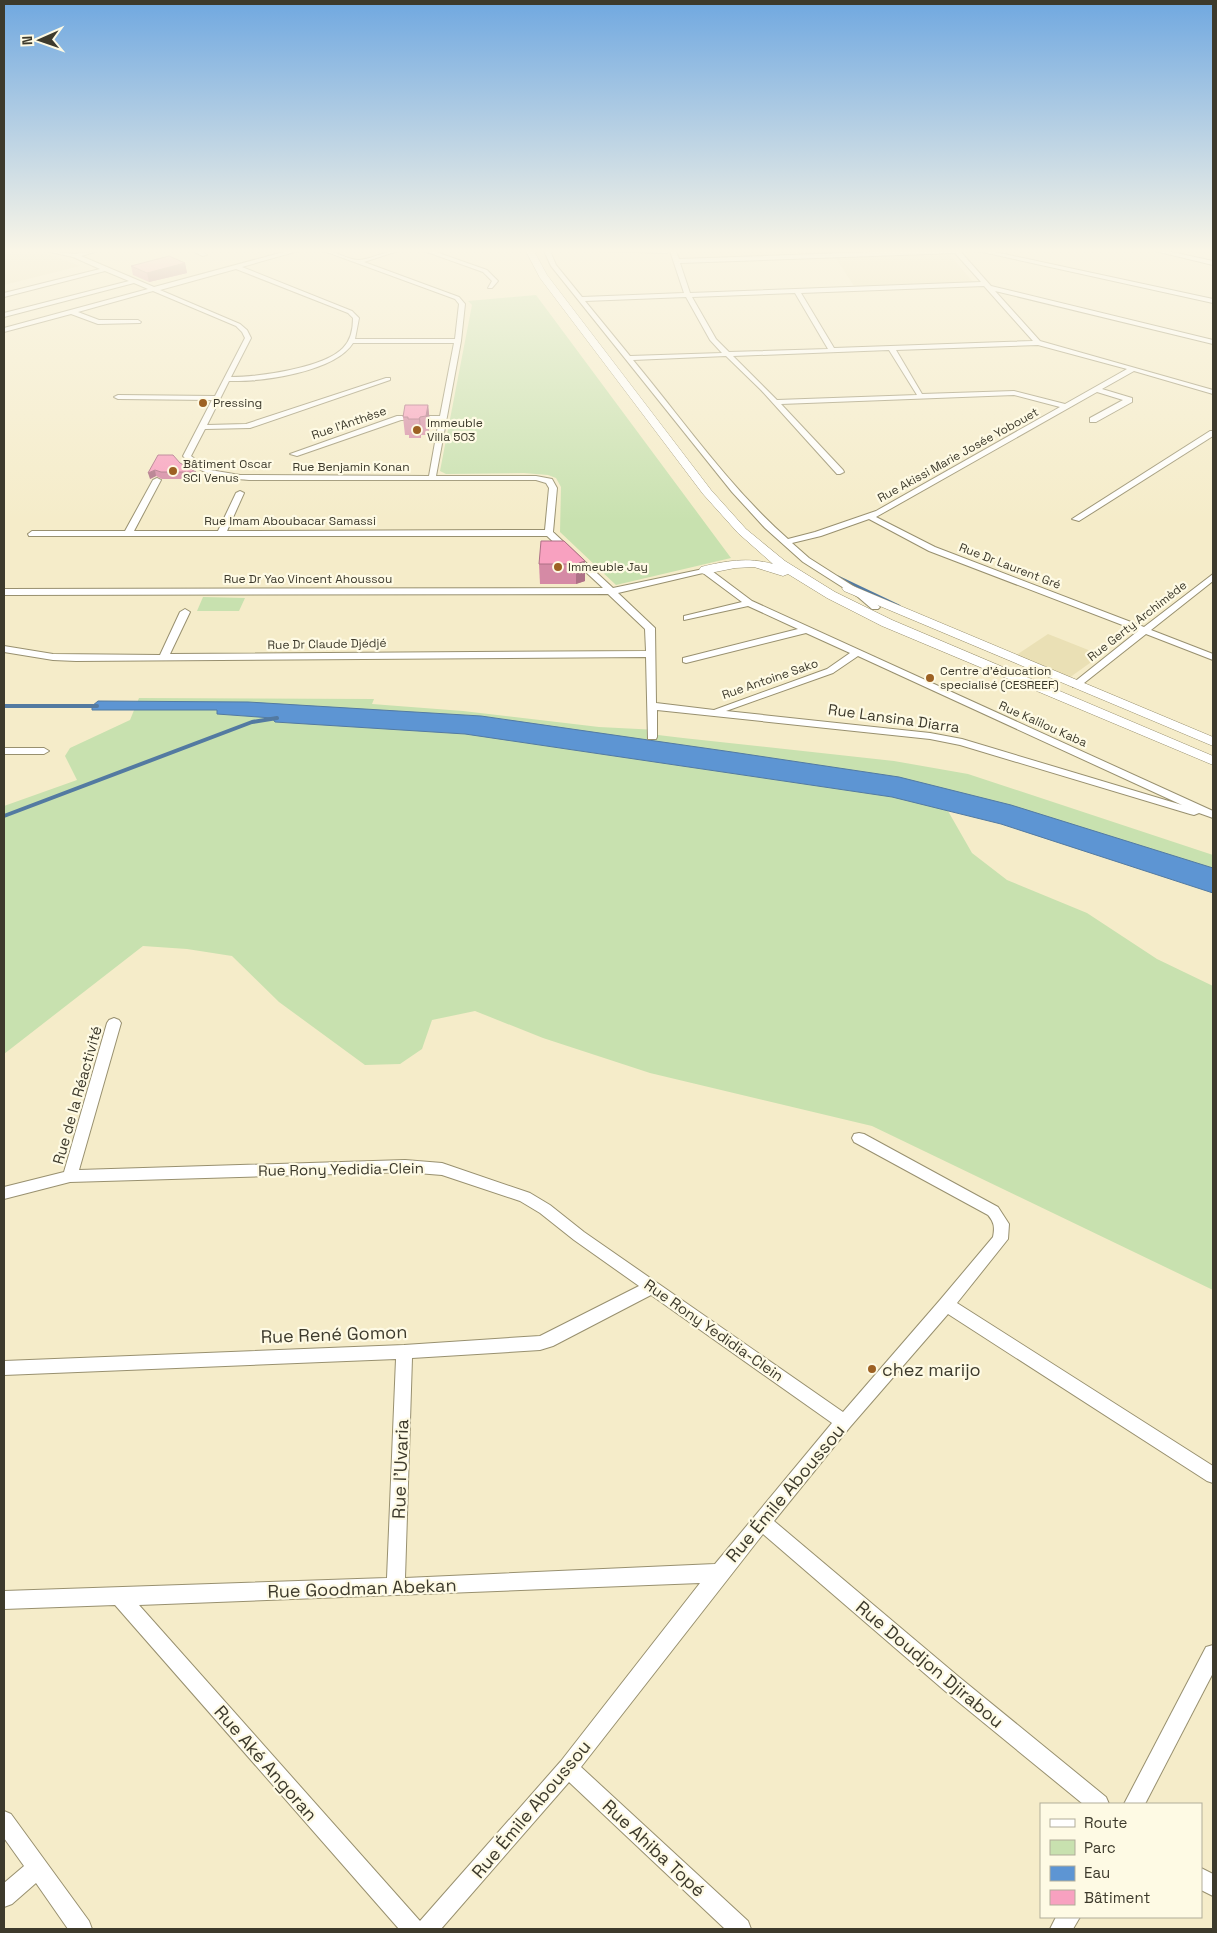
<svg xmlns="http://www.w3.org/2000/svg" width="1217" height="1933" viewBox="0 0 1217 1933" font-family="'Space Grotesk',sans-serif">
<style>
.built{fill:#eae0b5}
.green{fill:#c8e1af}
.water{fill:#5d95d3;stroke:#537aa1}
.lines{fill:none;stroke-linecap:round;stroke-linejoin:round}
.stream-far1{stroke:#537aa1;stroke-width:3}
.stream{stroke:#537aa1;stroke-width:4}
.street-casing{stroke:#98906f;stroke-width:2}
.secondary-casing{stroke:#98906f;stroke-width:1}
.street{fill:#fff;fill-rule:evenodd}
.secondary{fill:#fff;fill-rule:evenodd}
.wall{fill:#d58aa5}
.shaded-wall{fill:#ae7186}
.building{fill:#f8a1c0;stroke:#ae7186}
.poi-dot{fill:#9d6123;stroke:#fefae4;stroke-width:2}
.labels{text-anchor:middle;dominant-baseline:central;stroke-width:4.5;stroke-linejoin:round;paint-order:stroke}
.far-poi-label{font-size:12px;fill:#3d3a2c;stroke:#fefae4;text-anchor:start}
.far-street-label{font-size:12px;fill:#3d3a2c;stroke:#fefae4}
.street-label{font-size:15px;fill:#3d3a2c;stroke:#fefae4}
.near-street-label{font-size:18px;fill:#3d3a2c;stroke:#fefae4}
.near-poi-label{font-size:18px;fill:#3d3a2c;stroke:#fefae4;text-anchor:start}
</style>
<rect width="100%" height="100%" fill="#f5ecc9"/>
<g class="built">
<path d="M4,254L52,255L80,266L4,285Z"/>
<path d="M949,254L973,282L854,286L835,257Z"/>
<path d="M1048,634L1101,655L1069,678L1015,656Z"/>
</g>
<g class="green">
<path d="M536,295L731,558L616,585L560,532L561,487L556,478L548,475L524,473L446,474L440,471L472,305L468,301Z"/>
<path d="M203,597L245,598L239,611H197Z"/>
<path d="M139,698L374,699L372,704L463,711L599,727L658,730V735L683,738L894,761L968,774L1213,855V880L940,797L972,853L1007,880L1087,913L1157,959L1213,986V1290L872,1126L650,1073L543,1038L475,1011L432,1020L422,1049L400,1064L365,1065L279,1002L232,956L187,949L143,946L4,1054V806L77,780L65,756L70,748L130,720Z"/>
</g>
<path class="water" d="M98,701L248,702L481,716L732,752L899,777L1011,805L1213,868V893L1001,824L892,797L465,734L275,722L272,718L217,714V710H92V706Z"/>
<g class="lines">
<path class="stream-far1" d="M838,577L899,606"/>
<g class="stream">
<path d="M4,706H97"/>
<path d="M4,816L252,722L277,718"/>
</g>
<g class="street-casing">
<g id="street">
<path d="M46,251L75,254L98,251L81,256L154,287L287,251H298L242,267L352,311L359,318L355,339H455L459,304L455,299L324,251C336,251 348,260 359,260C372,259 384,251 398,251L364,262L459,297L465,304L461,341L436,476H536L552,479L557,488L553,532L613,588L708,568L752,601L1213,811V818L1199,813L1194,815L1190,814L960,745L930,739L657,710V737L656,739H648L646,657L76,661L53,660L4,652V646L53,654L160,655L180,612L185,609L190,612L170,654L646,651L645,629L608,594L4,595V589L603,588L547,536H29L28,534L32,531H125L153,480L157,478L161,480L134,531H218L236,493L240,491L244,493L227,531L545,530L549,488L546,483L536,480H249C224,478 200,476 183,456L212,400L118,399L114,397L118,395L215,396L245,338L242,332L236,326L153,291L78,312L99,320H138L141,322L140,323L98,324L71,314L4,332V328L148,289L134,283L4,317V313L129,281L105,271L4,297V293L100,269L73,257ZM236,269L348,313L353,318C353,329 351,340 343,348C324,368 258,377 231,377L251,338L247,330L240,324L160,290ZM353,343H454L440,416H397L290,454L297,456L401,420H439L429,476L240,475L210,470L191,456L205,429L250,428L390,380V378H386L246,424L207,425L229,381C262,382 335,372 353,343ZM703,573L742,602L684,616V620L748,606L798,629L683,658V662L686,663L806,633L850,653L827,669L714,710L656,703L655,628L618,593ZM858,656L1182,805L962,739L930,733L726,711L833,673Z"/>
<path d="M193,251H201L207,255L202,256Z"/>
<path d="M424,251H433L487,270L498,281L492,288H488L492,281L483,272Z"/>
<path d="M544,251H550L556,265L582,297L684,293L670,251H676L679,259L900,251H960L991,286L1213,340V344L995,291L1040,341L1213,390V394L1134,371L1102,389L1132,398V402L1096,422H1090V418L1123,400L1097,392L876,517L935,547L1144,627L1213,574V581L1151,630L1213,654V660L1146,634L1079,687H1073V683L1138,631L929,551L869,519L821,536L792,543L809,558L864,593L880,607L878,609H872L858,597L803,562L765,528L732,492L551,266ZM955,253L981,282L690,293L680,263ZM984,286L1033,341L834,348L801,293ZM795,293L828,349L729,352L716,339L692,297ZM686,297L710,340L722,353L630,356L585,301ZM1038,345L1127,369L1065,404L1014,391L922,394L896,350ZM889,350L917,395L777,400L733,356ZM726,356L761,390L837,474H840L844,472L843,470L781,404L1014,395L1060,407L876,511L815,532L788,539C729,487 683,420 633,360Z"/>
<path d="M600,251H670L667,253Z"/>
<path d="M978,251H990L1213,299V303Z"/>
<path d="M1155,251H1167L1213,261V265Z"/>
<path d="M1210,431H1213V436L1079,521L1072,519Z"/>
<path d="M4,748H44L49,751L44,754H4Z"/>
<path d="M114,1018L119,1020L121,1023L79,1170L405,1160L442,1163L530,1193L550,1205L584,1232L843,1412L940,1300L993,1237C995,1227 994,1222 988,1215L854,1142L852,1138L854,1134L859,1133L864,1134L998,1207L1009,1224L1008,1239L957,1303L1213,1466V1483L1207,1481L948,1314L850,1427L774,1521L959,1677L1106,1797L1109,1804H1083L945,1691L763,1534L581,1767L748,1921L751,1929H725L569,1782L441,1929H399L115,1605L4,1609V1591L387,1578L396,1359L4,1375V1361L404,1345L540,1336L639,1286L574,1240L540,1213L520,1201L442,1175L405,1172L70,1182L4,1199V1187L64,1172L107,1023L109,1020ZM651,1295L832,1423L715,1564L405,1578L412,1358L540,1350L553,1346ZM700,1583L561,1761L420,1921L139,1605Z"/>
<path d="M1213,1645V1673L1145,1804H1124L1206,1647Z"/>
<path d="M4,1811L11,1814L89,1921L92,1929H68L36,1883L12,1904L4,1907V1883L24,1866L4,1838Z"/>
<path d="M1201,1868L1213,1874V1896L1201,1890Z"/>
<path d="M1056,1917H1080L1073,1929H1050Z"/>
</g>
</g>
<g class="secondary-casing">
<g id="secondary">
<path d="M526,251H534L547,275L711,490L746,529L785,561L835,592L892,620L1213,756V765L882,626L827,598L788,574L783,576L754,567L735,568L705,574L701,573L699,570L701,567C725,561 748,557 773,564L738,533L703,494L540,278Z"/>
<path d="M848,584L1213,737V746L844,591L842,588Z"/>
</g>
</g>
<use href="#street" class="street"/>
<use href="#secondary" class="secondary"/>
</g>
<g class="wall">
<path d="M185,263L187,273L149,282L133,275L131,266Z"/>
<path d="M428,405L430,423L428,435H421V438H409V435H405L403,417Z"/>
<path d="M158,455L196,472L198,479H162L156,476L150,479Z"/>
<path d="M585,561V581L576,584H540L539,564Z"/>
</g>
<g class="shaded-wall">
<path d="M185,263L187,273L149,282L147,273Z"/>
<path d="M428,405L430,423L428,435L426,416Z"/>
<path d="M420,417L421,435V438L419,419Z"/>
<path d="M155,470L156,476L150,479L148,473Z"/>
<path d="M585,561V581L576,584V564Z"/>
</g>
<g class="building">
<path d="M169,256L185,263L147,273L131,266Z"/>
<path d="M405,405H428L426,416L420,417L419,419H408V417H403Z"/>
<path d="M158,455H173L180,463L196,472H161L155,470L148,473Z"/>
<path d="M541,541H564L585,561L576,564H539Z"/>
</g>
<linearGradient id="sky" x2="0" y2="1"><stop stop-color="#70a8e0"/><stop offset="0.48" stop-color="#faf6e7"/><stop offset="1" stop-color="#faf6e7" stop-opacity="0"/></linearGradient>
<rect width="1217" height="522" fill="url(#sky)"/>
<g class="poi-dot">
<circle cx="203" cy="403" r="5"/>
<circle cx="417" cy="430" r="5"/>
<circle cx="173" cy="471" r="5"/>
<circle cx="558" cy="567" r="5"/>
<circle cx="930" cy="678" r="5"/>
<circle cx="872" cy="1369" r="5"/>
</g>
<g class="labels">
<g class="far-poi-label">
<text x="213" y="403">Pressing</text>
<text x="427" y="423">Immeuble<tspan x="427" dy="14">Villa 503</tspan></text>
<text x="183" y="464">Bâtiment Oscar<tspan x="183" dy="14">SCI Venus</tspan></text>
<text x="568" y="567">Immeuble Jay</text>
<text x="940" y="671">Centre d'éducation<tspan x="940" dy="14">specialisé (CESREEF)</tspan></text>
</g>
<g class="far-street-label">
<text transform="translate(349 423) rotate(-19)">Rue l'Anthèse</text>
<text transform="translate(958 455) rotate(-29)">Rue Akissi Marie Josée Yobouet</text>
<text x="351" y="467">Rue Benjamin Konan</text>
<text x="290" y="521">Rue Imam Aboubacar Samassi</text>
<text transform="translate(1010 566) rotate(21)">Rue Dr Laurent Gré</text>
<text x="308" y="579">Rue Dr Yao Vincent Ahoussou</text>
<text transform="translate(1137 621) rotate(-38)">Rue Gerty Archimède</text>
<text transform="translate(327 644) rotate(-1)">Rue Dr Claude Djédjé</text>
<text transform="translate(770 679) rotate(-19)">Rue Antoine Sako</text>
<text transform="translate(1043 724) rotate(24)">Rue Kalilou Kaba</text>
</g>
<g class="street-label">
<text transform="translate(894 718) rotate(8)">Rue Lansina Diarra</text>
<text transform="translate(77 1095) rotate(-74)">Rue de la Réactivité</text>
<text transform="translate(341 1169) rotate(-1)">Rue Rony Yedidia-Clein</text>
<text transform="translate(714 1330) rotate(35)">Rue Rony Yedidia-Clein</text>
</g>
<g class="near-street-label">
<text transform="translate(334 1334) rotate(-2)">Rue René Gomon</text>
<text transform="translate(400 1469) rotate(-88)">Rue l'Uvaria</text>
<text transform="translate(785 1493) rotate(-50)">Rue Émile Aboussou</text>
<text transform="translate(362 1588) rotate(-2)">Rue Goodman Abekan</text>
<text transform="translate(930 1664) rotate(40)">Rue Doudjon Djirabou</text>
<text transform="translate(266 1763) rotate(49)">Rue Aké Angoran</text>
<text transform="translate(531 1809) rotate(-50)">Rue Émile Aboussou</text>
<text transform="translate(654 1848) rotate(43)">Rue Ahiba Topé</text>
</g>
<g class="near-poi-label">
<text x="882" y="1369">chez marijo</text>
</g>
</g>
<rect width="1217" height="1933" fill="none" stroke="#3d3a2c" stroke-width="10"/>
<rect x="1040" y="1803" width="162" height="115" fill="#fefae4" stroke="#b1ad9a"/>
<rect x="1050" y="1819" width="25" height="8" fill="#ffffff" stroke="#b1ad9a"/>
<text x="1084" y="1828" font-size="15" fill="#3d3a2c">Route</text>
<rect x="1050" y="1840" width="25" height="15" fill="#c8e1af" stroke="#b1ad9a"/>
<text x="1084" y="1853" font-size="15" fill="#3d3a2c">Parc</text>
<rect x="1050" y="1866" width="25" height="15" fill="#5d95d3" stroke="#b1ad9a"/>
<text x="1084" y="1878" font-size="15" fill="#3d3a2c">Eau</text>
<rect x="1050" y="1890" width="25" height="15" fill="#f8a1c0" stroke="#b1ad9a"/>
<text x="1084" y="1903" font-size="15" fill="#3d3a2c">Bâtiment</text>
<g transform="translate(40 40) rotate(268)" stroke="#fefae4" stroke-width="4" paint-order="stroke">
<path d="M0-4L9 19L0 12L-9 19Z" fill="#3d3a2c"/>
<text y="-8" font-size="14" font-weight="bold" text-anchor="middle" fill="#3d3a2c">N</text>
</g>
</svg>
